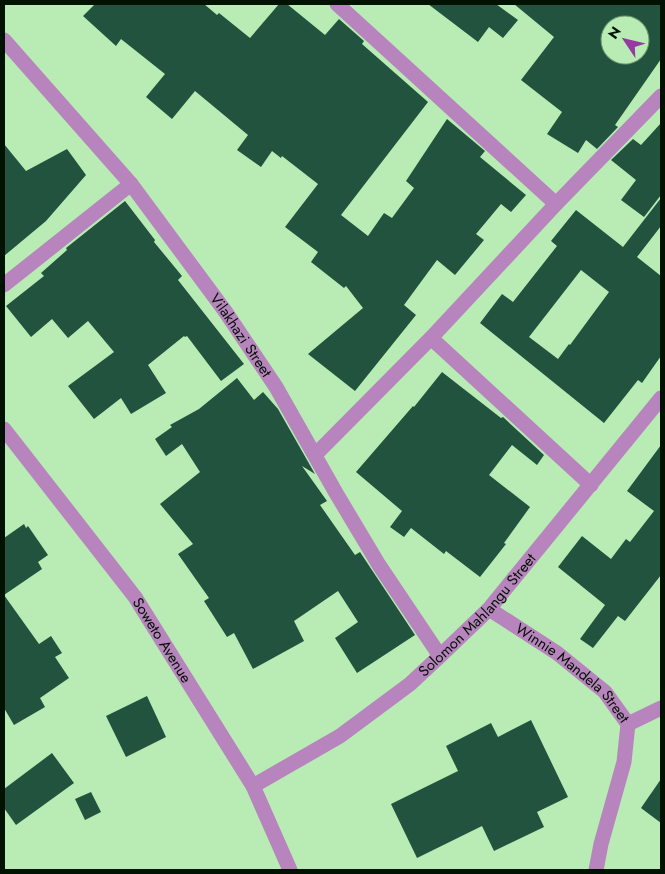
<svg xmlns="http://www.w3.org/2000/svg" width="665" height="874" viewBox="0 0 665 874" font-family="Jost,sans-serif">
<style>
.building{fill:#21533e;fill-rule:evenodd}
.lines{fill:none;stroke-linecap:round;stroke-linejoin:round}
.minor{stroke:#b784be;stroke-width:15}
.labels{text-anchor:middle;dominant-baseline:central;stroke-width:5;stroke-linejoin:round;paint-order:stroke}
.street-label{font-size:15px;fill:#021202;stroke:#b8ecb4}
</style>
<rect width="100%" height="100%" fill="#b8ecb4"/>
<g class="building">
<path d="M95,4H204L217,15L219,13L250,38L279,4H287L325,35L339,19L364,41L362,44L428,102L341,215L368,236L384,213L392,218L414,188L406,181L447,119L485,151L480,157L526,195L511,212L501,204L476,234L484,240L455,275L437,260L404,305L416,315L355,391L308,354L363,308L346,286L344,288L311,262L318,252L285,227L318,184L282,156L281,158L272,151L261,167L237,150L248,135L195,91L172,119L146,97L165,74L121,39L116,46L83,16Z"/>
<path d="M428,4H496L518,20L503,38L489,27L478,42Z"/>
<path d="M514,4H661V59L615,125L618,127L597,149L586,140L578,153L547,134L562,112L521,80L554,37ZM610,25H640V55H610Z"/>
<path d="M661,123V195L644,217L621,200L636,180L611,160L633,139L641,145Z"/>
<path d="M4,144L26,171L67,149L86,175L46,221L4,256Z"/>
<path d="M661,198V226L637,257L661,276V356L642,383L638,380L604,423L480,323L502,294L513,302L557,246L551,241L576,210L623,247ZM581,270L609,292L570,345L569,344L558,359L529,337Z"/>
<path d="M125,201L155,240L154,242L182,276L178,280L244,364L221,381L187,336L185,337L184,336L148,365L166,393L131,414L121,398L94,419L68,386L114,352L88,321L68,338L52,319L31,337L6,306L44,276L41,273L67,250L66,248Z"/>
<path d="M442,372L501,418L503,417L544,455L537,465L512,445L489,475L530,507L504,543L506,544L480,577L446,551L444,554L411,528L404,537L390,527L402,511L356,472L413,406L414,407Z"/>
<path d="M237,378L254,400L263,392L278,409L315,474L302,466L327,501L320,505L355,555L360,552L415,635L357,673L335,638L358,622L338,591L294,621L304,641L253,669L234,633L227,637L204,601L209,598L178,554L193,544L160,504L200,472L182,444L166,456L155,439L172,427L170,425L199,409Z"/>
<path d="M661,445V575L625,621L618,616L593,648L580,639L605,605L558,567L582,536L611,559L626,539L630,542L654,511L627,491Z"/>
<path d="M24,524L26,528L28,526L48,555L38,562L42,569L4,595L39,644L51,636L62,653L55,657L69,678L40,698L45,707L14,725L4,708V538Z"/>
<path d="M147,696L166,737L126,757L106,716Z"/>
<path d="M531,720L568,797L537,812L544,827L494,851L482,826L417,858L391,804L458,771L446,746L491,723L498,737Z"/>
<path d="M52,753L74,783L16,825L4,808V789Z"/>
<path d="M661,779V823L641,808Z"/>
<path d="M91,792L101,812L85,820L75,799Z"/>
</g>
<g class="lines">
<g class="minor">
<path d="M337,4L556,204"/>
<path id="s1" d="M4,40L131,184L225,311L276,387L336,493L379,565L440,656"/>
<path d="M4,285L131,184"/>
<path d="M431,338L591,485"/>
<path id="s2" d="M4,429L135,597L253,786L290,870"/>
<path d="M315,455L431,338L556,204L661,96"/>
<path id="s3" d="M489,609L557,653L605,692L628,724L624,762L601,844L596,870"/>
<path d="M628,724L661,708"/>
<path id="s4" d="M253,786L340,736L410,684L440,656L489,609L661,398"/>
</g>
</g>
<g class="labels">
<g class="street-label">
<text stroke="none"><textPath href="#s1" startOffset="379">Vilakhazi Street</textPath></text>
<text stroke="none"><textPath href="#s4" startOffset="284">Solomon Mahlangu Street</textPath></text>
<text stroke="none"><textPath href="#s2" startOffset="264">Soweto Avenue</textPath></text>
<text stroke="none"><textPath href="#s3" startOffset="106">Winnie Mandela Street</textPath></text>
</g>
</g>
<rect width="665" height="874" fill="none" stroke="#021202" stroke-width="10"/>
<g transform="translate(625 40) rotate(305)"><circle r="24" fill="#b8ecb4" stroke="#6f956d"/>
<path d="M0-4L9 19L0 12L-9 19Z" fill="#9639a3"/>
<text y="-8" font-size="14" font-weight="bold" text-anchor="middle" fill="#021202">N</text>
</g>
</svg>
